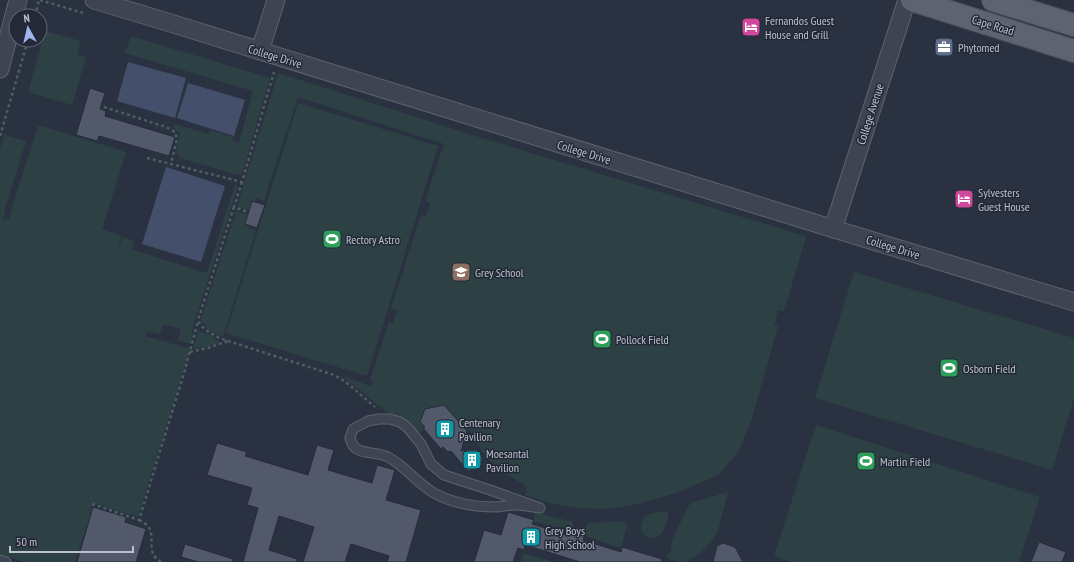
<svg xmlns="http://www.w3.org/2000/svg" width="1074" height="562" viewBox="0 0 1074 562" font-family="'PT Sans Narrow',sans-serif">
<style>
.green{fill:#2d4044}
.water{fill:#44506b}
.building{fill:#51596a;stroke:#252b39}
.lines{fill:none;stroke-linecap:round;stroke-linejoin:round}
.service-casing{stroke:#5d626f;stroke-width:11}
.minor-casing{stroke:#5d626f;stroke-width:19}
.primary-casing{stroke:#484d5b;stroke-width:24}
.path{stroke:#4d5d62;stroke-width:2.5;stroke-dasharray:3 3;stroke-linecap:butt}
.service{stroke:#3e4452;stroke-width:9}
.minor{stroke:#3e4452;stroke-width:17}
.primary{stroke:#5d6371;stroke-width:22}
.labels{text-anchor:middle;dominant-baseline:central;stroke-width:3;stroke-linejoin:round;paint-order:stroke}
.poi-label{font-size:12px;fill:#bcc0cb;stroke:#232937;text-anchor:start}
.street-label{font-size:12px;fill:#bcc0cb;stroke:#232937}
</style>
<rect width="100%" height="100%" fill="#2a3242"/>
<g class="green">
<path d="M45,31L81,41L77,55L86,57L72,105L28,92Z"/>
<path d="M131,36L270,78L242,174H238L237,175L180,158L176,152L180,133L174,129L175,124L208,134L210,130L233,137V141L239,143L253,91L125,53Z"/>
<path d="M278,73L485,139L805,236V240L784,311L778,310L774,325L778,326L752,418L739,451L722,471L716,476L673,494L629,506L609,509L576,508L550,503L525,495L527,487L500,470L485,456L469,430H466L444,405L440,408L438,406L425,409L420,422L425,427L419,433L407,421L389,414L342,376L371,386L373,381L370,380L389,322L393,324L397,310L391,308L421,215L426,216L430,203L425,201L444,144L298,97L264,201L256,198L255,202L252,201L249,210L237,206Z"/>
<path d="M298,103L438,146L367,376L226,333Z"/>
<path d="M38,126L45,127L126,152L102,229L122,236L117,251V252L123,237L134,241L131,249L133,250L207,273L235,184L238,187L193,327L191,344L178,340L181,329L163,324L160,334L147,331L131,386L146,336L190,349L138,517L92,503L91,506L93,507L75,562H24L0,554V149L4,135L26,141L5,209L3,220L10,218V212L13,213L11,211Z"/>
<path d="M236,211L248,214L245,224L248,225V228L256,230L223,337L208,330L206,327V324L202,322L201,319Z"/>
<path d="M854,272L1074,338V398L1052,470L815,398Z"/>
<path d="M198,331L213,336L220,343L193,350Z"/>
<path d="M816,425L1040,497L1019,562H792L774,556Z"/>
<path d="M728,492L718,531C714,541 695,560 685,562C679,562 672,560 666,558L671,551L672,540L689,505L694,502Z"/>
<path d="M664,511L668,513C669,521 663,534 656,538H648L641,531C641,515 649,513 664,511Z"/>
<path d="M535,513H538L573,522V531H572L533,521Z"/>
<path d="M623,521L627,525L621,548L585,536C586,532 583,526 590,523Z"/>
<path d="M524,553L553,562H521Z"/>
</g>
<g class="water">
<path d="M128,62L186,78L175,118L117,101Z"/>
<path d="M188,83L245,100L234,136L177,118Z"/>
<path d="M166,167L225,186L201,262L142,244Z"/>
</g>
<g class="building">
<path d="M90,88L105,93L100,109L106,111L105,116L175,137L169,156L99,136L97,141L76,135Z"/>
<path d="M252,201L265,205L257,228L245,224Z"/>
<path d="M444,405L467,431L461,451L476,449L483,458L480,469L468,471L451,451L448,452L443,447L441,449L423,428L425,427L420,422L425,409Z"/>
<path d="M217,443L247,452L245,456L308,475L317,445L334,450L328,470L372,483L377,465L395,470L386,500L421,510L406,562H387L389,556L351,544L345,562H303L314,527L279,516L269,550L297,559V562H243L258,508L247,505L252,488L207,475Z"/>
<path d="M93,507L126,517L125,522L146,529L136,562H77Z"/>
<path d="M508,512L534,520L532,524L570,536L572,530L585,534L583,540L621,552L622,547L662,559L661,562H580L525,545L524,550L518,548L513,562H474L484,530L501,535Z"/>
<path d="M1039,542L1066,552L1062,562H1031Z"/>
<path d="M723,543L735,547L743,562H713L717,546Z"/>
<path d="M185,544L233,559L232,562H199L181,557Z"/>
</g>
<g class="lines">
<g class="service-casing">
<g id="service">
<path d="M379,419H390L400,422L408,428L421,444L431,464L444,475L490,490L540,508C532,507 523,505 515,505C509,505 503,506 497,507C476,507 452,503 434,493C417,483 405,466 388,457C373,450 354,457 350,438L353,429L368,421Z"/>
<path d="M0,560L6,562"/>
</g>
</g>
<g class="minor-casing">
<g id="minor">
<path d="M94,0L164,21L834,229L1074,302"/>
<path d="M260,51L276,0"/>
<path d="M0,69L18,0"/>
<path d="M833,229L907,0"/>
</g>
</g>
<g class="primary-casing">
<g id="primary">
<path d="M912,0L1074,51"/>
<path d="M993,0L1074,25"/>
</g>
</g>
<g class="path">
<path d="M40,0L83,13"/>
<path d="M35,16L39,0"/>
<path d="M104,107L166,127L175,132L177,139L171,164"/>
<path d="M0,136L28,40"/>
<path d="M147,158L242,182L274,72"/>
<path d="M242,182L234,207L248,212"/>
<path d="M234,207L198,320C203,331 211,332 219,338L334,375C350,383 361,396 375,407"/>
<path d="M190,352L208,348L228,341"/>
<path d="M92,504L139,520L184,373L198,321"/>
<path d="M139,520C163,530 141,551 161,562"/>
</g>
<use href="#service" class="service"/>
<use href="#minor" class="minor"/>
<use href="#primary" class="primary"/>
</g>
<defs>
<g id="hotel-square" transform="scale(1)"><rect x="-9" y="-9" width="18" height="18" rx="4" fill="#d1479c" stroke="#232937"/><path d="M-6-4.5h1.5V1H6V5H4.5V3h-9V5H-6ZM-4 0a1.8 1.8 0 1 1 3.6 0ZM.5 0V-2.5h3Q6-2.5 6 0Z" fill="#fff"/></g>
<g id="office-square" transform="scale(1)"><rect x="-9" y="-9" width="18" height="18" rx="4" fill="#5c6f8a" stroke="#232937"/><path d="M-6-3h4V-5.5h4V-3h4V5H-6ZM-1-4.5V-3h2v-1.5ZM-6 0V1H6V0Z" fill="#fff"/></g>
<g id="stadium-square" transform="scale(1)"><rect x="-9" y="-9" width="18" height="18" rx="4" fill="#2e9e5b" stroke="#232937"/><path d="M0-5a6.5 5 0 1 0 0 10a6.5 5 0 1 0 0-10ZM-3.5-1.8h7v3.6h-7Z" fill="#fff"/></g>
<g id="school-square" transform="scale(1)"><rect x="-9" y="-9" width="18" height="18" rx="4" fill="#8d6e63" stroke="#232937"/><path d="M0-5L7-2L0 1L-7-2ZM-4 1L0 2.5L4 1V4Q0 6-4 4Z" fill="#fff"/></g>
<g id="building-square" transform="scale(1)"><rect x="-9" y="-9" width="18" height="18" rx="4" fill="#0f9aa8" stroke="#232937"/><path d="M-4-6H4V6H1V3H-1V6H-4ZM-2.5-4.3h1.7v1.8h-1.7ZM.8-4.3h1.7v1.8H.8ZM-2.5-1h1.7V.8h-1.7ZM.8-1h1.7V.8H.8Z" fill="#fff"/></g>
</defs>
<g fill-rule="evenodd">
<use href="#hotel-square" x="751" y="27"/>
<use href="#office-square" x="944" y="47"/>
<use href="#hotel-square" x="964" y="199"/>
<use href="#stadium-square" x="332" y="239"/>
<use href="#school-square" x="461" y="272"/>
<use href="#stadium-square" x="602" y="339"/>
<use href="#stadium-square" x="949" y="368"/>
<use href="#building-square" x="445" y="429"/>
<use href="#building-square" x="472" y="460"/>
<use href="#stadium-square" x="866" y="461"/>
<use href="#building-square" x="531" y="537"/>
</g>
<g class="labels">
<g class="poi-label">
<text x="765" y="20">Fernandos Guest<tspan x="765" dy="14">House and Grill</tspan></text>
<text x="958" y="47">Phytomed</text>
<text x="978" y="192">Sylvesters<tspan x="978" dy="14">Guest House</tspan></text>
<text x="346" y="239">Rectory Astro</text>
<text x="475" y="272">Grey School</text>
<text x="616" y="339">Pollock Field</text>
<text x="963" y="368">Osborn Field</text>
<text x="459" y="422">Centenary<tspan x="459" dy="14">Pavilion</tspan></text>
<text x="486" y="453">Moesantal<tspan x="486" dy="14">Pavilion</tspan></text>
<text x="880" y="461">Martin Field</text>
<text x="545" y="530">Grey Boys<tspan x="545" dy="14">High School</tspan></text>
</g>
<g class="street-label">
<text transform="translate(993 25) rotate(17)">Cape Road</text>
<text transform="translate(275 56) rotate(17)">College Drive</text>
<text transform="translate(870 114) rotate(-72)">College Avenue</text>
<text transform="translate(584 152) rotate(17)">College Drive</text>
<text transform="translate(893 247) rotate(17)">College Drive</text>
</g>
</g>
<g transform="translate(28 28) rotate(352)"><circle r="19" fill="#232937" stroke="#606572"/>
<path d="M0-3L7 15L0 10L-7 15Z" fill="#9db4ef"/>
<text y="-6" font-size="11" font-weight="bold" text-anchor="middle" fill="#bcc0cb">N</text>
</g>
<path d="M10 546v6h123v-6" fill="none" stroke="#bcc0cb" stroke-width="2"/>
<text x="16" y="546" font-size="12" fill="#bcc0cb" stroke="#232937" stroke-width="3" paint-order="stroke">50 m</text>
</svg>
